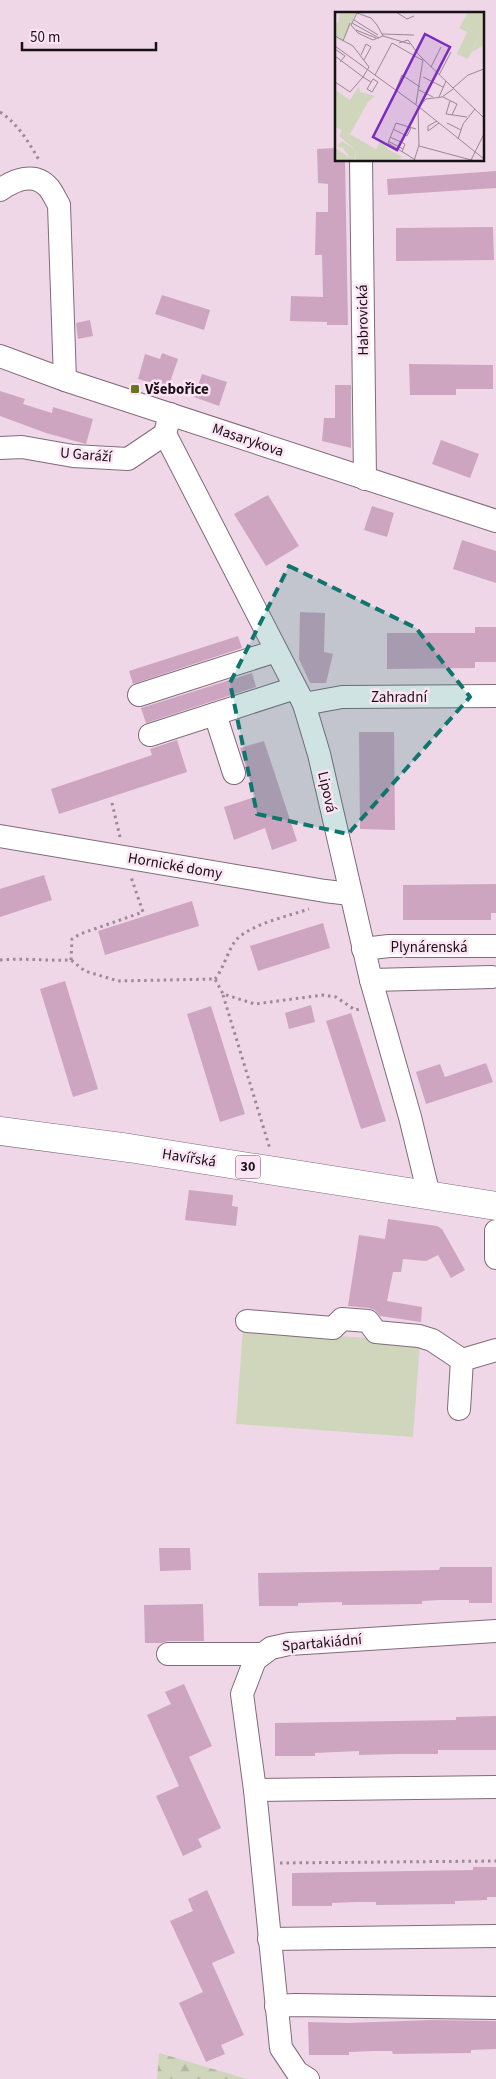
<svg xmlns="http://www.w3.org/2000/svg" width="496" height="2079" viewBox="0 0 496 2079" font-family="'Source Sans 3',sans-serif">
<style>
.forest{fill:url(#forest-firs)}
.park{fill:#cfd6bc}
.building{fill:#cda5c0}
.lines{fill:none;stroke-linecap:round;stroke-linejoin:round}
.minor-casing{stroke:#806b7a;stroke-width:24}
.major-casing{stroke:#806b7a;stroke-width:29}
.path{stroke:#9b8995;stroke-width:3;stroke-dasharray:2.5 4;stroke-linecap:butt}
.minor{stroke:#fff;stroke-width:22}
.major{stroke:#fff;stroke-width:28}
.marked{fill:#0f766e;fill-opacity:0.2;stroke:#0f766e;stroke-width:4;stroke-dasharray:10 6;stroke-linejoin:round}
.poi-dot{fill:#657522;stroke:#fce4f4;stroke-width:2}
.labels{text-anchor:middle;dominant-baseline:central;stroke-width:5;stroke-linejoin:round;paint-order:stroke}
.shield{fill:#fce4f4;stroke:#5c5059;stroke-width:1}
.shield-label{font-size:14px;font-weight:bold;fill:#181116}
.street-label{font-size:15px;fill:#181116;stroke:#fce4f4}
.poi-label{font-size:15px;font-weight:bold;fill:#181116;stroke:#fce4f4;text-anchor:start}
.inset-road{fill:none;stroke:#998893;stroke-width:1}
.view{fill:#7b2cbf;fill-opacity:0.15;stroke:#7b2cbf;stroke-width:2.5}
.inset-edge{fill:none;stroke:#181116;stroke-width:2.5}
</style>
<defs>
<pattern id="forest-firs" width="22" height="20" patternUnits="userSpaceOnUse" patternTransform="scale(1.25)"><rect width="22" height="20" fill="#cfd6bc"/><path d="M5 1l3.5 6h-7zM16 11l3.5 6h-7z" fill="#b1b7a1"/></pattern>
</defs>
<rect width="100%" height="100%" fill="#efd7e7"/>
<path class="forest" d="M159,2053L247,2079H157Z"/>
<path class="park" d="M243,1329L420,1342L413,1437L236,1424Z"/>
<g class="building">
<path d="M336,148V160H345L348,325H327V322L290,321L291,296L323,297L322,255H315L316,212H328V184L318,183L317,149Z"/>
<path d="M496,171V188L388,195L387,179Z"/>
<path d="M493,227L494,260L396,261V228Z"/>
<path d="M162,295L210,310L204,330L155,314Z"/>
<path d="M90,320L93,336L78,339L76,323Z"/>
<path d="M162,353L178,359L168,388L138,379L145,354L160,359Z"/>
<path d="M409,364L493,365V389H456V395H410Z"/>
<path d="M202,374L227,382L219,406L194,397Z"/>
<path d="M335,385H351V448L322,441L324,418H335Z"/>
<path d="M0,391L25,399L23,404L52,413L53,407L93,419L86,444L46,433L0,416Z"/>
<path d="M441,440L479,454L470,478L432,464Z"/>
<path d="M268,495L299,546L266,566L234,514Z"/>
<path d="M372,506L394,513L387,537L364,530Z"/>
<path d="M462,540L496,551V583L453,569Z"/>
<path d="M300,612L325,613L324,652L333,654L326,683H310L299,659Z"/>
<path d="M475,627H496V662H475V668L387,669V633H475Z"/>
<path d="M238,636L242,648L133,684L129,671Z"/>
<path d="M252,673L256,687L146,723L141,708Z"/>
<path d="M359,732H394L395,830L360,829Z"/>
<path d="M177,740L187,772L59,814L51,789L152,755L150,749Z"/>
<path d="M264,741L297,841L272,850L265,828L234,840L224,807L255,797L240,748Z"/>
<path d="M44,875L52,900L0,917V889Z"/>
<path d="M496,884V913H491V920H403V885Z"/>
<path d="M192,901L199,926L105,955L98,931Z"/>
<path d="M323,923L330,948L258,971L250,946Z"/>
<path d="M65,981L98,1089L73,1097L40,989Z"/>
<path d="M311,1005L315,1022L289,1029L285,1013Z"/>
<path d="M211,1006L245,1114L220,1122L187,1014Z"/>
<path d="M351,1013L386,1121L361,1129L326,1021Z"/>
<path d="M486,1063L493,1082L426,1104L416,1072L440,1064L445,1077Z"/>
<path d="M189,1190L233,1195L232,1206L238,1207L236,1226L185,1220Z"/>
<path d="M388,1219L437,1226L442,1229L465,1270L451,1278L438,1255L426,1261L403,1259L401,1272H393L387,1301L422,1307L421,1322L380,1316L375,1310L369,1308L348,1306L359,1235L385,1239Z"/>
<path d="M159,1548H190L191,1570L160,1571Z"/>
<path d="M440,1567H492V1603H469V1600H440L422,1601V1604L342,1605V1602L298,1603V1606H259L258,1573L439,1570Z"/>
<path d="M203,1604L204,1641H168L161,1643H145L144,1605Z"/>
<path d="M184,1684L212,1746L189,1757L221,1828L198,1839L202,1847L183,1856L156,1796L179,1786L147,1715L171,1704L165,1692Z"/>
<path d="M496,1716V1750H438V1754H398L359,1755V1751L315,1753V1756H275V1723L456,1720V1717Z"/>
<path d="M473,1867H496V1897H487V1900L455,1901V1904L376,1905V1902H357L332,1903V1906H292V1873L473,1870Z"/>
<path d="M207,1890L235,1953L212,1963L244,2035L221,2045L225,2054L206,2062L179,2003L203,1992L170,1921L193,1911L188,1899Z"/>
<path d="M432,2020L496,2021V2049L471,2050V2053L393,2054L392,2051H374L349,2052V2055H309L308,2022L347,2023Z"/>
</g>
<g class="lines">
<g class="minor-casing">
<g id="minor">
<path d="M361,160L365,479"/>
<path d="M0,190C14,180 35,171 49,188C53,193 56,200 59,205L65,380"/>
<path d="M0,356L65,380L496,521"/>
<path d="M170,414L165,434L304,704L319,754L371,980L410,1117L429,1195"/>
<path d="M0,448L22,447L73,456L128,459L165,434"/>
<path d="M139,695L276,651"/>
<path d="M304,704L342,697L496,696"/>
<path d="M215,714L234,773"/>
<path d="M150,735L295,688"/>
<path d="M0,836L325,891L350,894"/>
<path d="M363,949L389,946H496"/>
<path d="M371,980L492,977"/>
<path d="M496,1231V1258"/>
<path d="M247,1321L333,1328L342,1319L368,1321L376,1332L419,1336L432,1340L462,1360"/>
<path d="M459,1409L462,1360L496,1350"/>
<path d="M168,1654H262"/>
<path d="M255,1790L496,1787"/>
<path d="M269,1939L496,1936"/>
<path d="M276,2006L295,2005L496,2008"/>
<path d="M308,2079L297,2072L281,2048L255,1790L242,1694L255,1660L271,1648L289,1644L496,1631"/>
</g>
</g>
<g class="major-casing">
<path id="major" d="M0,1131L129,1148L496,1206"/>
</g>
<g class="path">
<path d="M0,112C18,124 28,141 39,160"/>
<path d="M112,803L120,837"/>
<path d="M0,960C24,958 47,961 71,960L85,971L118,981L215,979L223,994L255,1004L323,995L336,997L355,1010L360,1009"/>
<path d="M71,960L72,939L80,934L143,912L131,877"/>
<path d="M215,979C224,968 229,947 237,939C252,924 288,916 309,909"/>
<path d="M223,995L270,1149"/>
<path d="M280,1863L496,1861"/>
</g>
<use href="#minor" class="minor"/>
<use href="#major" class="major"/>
</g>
<path class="marked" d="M289,566L416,628L470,697L348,834L257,814L230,683Z"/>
<rect class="poi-dot" x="130" y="384" width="10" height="10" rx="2.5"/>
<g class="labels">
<rect class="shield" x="235.5" y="1155.5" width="25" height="23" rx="4"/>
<g class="shield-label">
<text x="248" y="1167">30</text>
</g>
<g class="street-label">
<text transform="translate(363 320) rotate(-91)">Habrovická</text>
<text transform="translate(248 440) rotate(19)">Masarykova</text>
<text transform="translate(86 455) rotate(5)">U Garáží</text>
<text x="399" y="697">Zahradní</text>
<text transform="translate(327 792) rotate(77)">Lipová</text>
<text transform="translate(175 866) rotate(10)">Hornické domy</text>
<text x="429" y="947">Plynárenská</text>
<text transform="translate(189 1158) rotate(9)">Havířská</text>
<text transform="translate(322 1643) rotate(-5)">Spartakiádní</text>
</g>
<g class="poi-label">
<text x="145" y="389">Všebořice</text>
</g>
</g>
<g transform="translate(335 12)">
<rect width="149" height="149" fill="#efd7e7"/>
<path d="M126,13L145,22L133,47L122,42L132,20L124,16ZM24,74L25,80L40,84L33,90L15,122L0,115V78L15,88ZM7,129L21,139L19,149H0V136L15,146L8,136L2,134Z" fill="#cfd6bc"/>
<path d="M5,0H21L8,30L0,25V10L3,11ZM133,0H149V33L137,40L145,22L126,13ZM7,118L41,137L46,128L53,137L67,145L63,149H20L21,139L4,124Z" fill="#cfd6bc"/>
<path class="inset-road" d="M61,0L72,7L79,4M19,8L43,23M17,11L44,26M21,18L41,26M47,22L79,23M0,24L18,34L34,55L28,65L0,44M48,24L38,28L23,21L16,13L22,1L36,6L42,13L47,22L48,24L75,32M8,29L15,11M64,31L73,28L84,43L149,106M0,34L84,95L149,147M0,37L10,44L5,50M26,43L31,32L36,35L29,48M96,55L106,35M40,63L57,31L87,48M104,63L116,40M88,65L108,75M38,67L43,70L37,80L32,77ZM0,70L15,80L28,65L36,70M118,76L133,63L149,57M61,78L67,63L85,75M84,78L98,85M104,85L111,69M108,85L122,92L117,103M115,89L111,102L132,105M81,92L88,47M102,109L93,114V119L104,111M112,111L126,118M58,117L72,124L76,116M55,125L70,132L67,140M123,127L128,112L140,97M53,129L68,137M84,134L140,149M79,147L53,131L61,111L81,117M136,148L149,122M79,149L84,133L83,96L91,87L107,85L118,77"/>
<path class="view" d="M90,22L115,35L62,138L38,125Z"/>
<rect width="149" height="149" class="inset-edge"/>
</g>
<path d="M22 42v8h134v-8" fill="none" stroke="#181116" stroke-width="2.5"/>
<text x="30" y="42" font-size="15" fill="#181116" stroke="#fce4f4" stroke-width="4" paint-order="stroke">50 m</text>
</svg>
